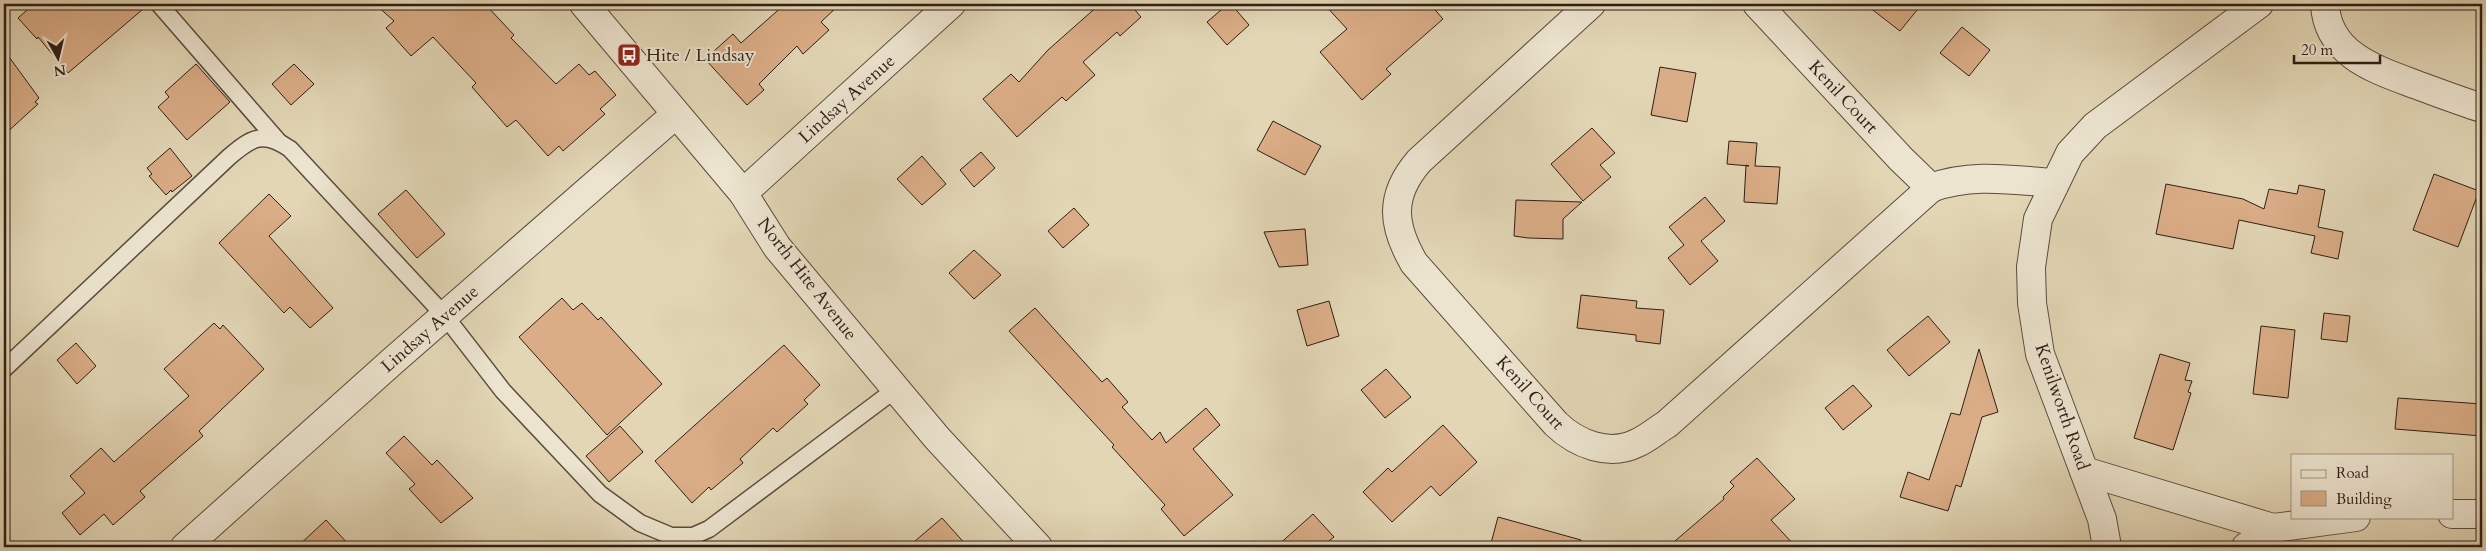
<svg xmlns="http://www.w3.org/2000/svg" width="2486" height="551" viewBox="0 0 2486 551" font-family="Cardo,serif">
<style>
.building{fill:#daad87;stroke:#2f1e16}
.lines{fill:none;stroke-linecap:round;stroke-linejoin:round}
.lane-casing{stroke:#5c4c3e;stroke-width:19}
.street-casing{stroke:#5c4c3e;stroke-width:30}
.lane{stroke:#ece4cf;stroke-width:16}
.street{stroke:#ece4cf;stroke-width:28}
.labels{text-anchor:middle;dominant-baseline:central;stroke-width:4;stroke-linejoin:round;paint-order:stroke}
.poi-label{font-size:18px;fill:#2f1e16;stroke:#ece4cf;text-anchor:start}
.street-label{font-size:18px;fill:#2f1e16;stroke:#ece4cf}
</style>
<rect width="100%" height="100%" fill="#e2d6b5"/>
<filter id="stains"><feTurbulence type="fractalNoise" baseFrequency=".004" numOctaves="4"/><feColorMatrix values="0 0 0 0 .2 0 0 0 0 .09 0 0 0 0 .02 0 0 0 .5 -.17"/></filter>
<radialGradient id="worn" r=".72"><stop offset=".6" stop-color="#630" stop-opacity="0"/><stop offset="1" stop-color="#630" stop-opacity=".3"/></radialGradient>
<g class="building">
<path d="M34,4H149L68,73L38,37L37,39L18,18Z"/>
<path d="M375,4H485L514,35L511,38L556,84L579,64L589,75L595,71L616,95L600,109L605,114L563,151L559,146L548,156L516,120L507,127L472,87L476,83L433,37L411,56L386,28L394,21Z"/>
<path d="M785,4H840L821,22L829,30L803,54L797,46L759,84L764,90L747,105L705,59L733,34L741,43Z"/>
<path d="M1100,4H1130L1141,17L1120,36L1117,32L1083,62L1095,75L1066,101L1062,97L1017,137L983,99L1011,74L1019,82L1048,50Z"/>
<path d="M1228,4H1231L1249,25L1227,45L1207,22Z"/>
<path d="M1324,4H1430L1443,19L1386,69L1391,74L1362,100L1320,52L1347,29Z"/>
<path d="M1865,4H1922L1900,31Z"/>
<path d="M1962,27L1990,50L1969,76L1940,53Z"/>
<path d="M4,50L39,98L35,102L38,104L4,135Z"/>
<path d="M196,64L230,102L187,140L158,107L169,97L165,92Z"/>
<path d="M294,64L314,84L291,105L272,84Z"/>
<path d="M1660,67L1696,73L1687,122L1651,115Z"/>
<path d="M1273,121L1321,146L1305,175L1257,150Z"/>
<path d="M1592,128L1615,153L1600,165L1611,177L1583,201L1551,164Z"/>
<path d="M1729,141L1757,143L1755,166L1780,167L1777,204L1744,202L1746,165L1749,166L1727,164Z"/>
<path d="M170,148L192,176L172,192L171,190L166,195L149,176L152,174L147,168Z"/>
<path d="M981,152L995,168L974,187L960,170Z"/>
<path d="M922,156L946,184L922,205L897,179Z"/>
<path d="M2434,174L2479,191L2458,247L2413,230Z"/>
<path d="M2166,184L2243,199L2264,209L2269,189L2297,194L2299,185L2325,190L2318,227L2343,232L2338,259L2311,253L2315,236L2239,220L2233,249L2156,234Z"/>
<path d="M406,190L445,234L417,258L378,214Z"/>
<path d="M269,194L291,216L269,236L333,308L310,328L290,307L284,313L219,243Z"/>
<path d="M1705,197L1725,221L1701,241L1718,261L1690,285L1668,258L1684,245L1669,227Z"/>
<path d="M1516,200L1582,202L1563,219V239L1528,238L1514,236Z"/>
<path d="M1074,208L1089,225L1063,248L1048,231Z"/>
<path d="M1305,229L1308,265L1279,267L1264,232Z"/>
<path d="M974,250L1001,275L974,299L949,273Z"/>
<path d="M1581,295L1637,301L1636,308L1664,310L1660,344L1636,341V335L1577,328Z"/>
<path d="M562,298L573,310L582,303L598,320L601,317L662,384L607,435L519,337Z"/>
<path d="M1329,301L1339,336L1307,346L1297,310Z"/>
<path d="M1035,308L1102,382L1107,378L1128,402L1122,407L1152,440L1160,432L1166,443L1206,408L1220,425L1193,449L1233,495L1184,536L1161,509L1165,505L1112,447L1114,445L1009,331Z"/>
<path d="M2324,313L2350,316L2347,342L2321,339Z"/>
<path d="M1928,316L1950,342L1909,376L1887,350Z"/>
<path d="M214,323L220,329L223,325L264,369L199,431L203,436L140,491L145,497L113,525L104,514L80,535L62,513L85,493L70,476L101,448L114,462L189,396L164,369Z"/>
<path d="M2261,326L2295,330L2288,398L2253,394Z"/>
<path d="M76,343L96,366L77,384L57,360Z"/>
<path d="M784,345L820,385L804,400L808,404L777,432L773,428L740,459L743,463L711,490L709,487L692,503L655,461Z"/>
<path d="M1979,349L1998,412L1982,417L1961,487L1956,485L1948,511L1900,497L1908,472L1929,480L1951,413L1960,415Z"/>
<path d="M2160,354L2190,363L2185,380L2192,381L2188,392L2191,393L2173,450L2134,438Z"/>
<path d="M1386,369L1411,397L1385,418L1361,390Z"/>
<path d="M1853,385L1872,406L1843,430L1825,408Z"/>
<path d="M2398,398L2482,404V436L2395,429Z"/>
<path d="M1443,425L1477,462L1440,496L1431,486L1392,522L1363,492L1388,468L1392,472Z"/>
<path d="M620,426L643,452L609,482L586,456Z"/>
<path d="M404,436L432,465L437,460L473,498L441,523L409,489L415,484L386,453Z"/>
<path d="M1757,458L1795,499L1771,520L1796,547H1668L1724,499L1723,497L1734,486L1730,482Z"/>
<path d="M1313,514L1334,537L1322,547H1276Z"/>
<path d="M1498,517L1581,540L1580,547H1490Z"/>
<path d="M942,518L968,547H908Z"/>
<path d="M326,520L351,547H297Z"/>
</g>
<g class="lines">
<g class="lane-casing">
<g id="lane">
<path d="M159,4L278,141"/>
<path d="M4,369L229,157C251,138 263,130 290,149L445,316L503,391L600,494L640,523L671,536H693L709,529L896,389"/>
</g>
</g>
<g class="street-casing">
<g id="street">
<path d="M584,4L743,193L777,247L937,438L1038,547"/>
<path d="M1591,4L1419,161C1389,196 1392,225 1414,263L1556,424C1577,444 1609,457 1637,443C1648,438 1657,430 1667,424L1931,188L1901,159L1757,4"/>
<path d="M2325,4C2327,55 2377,70 2417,85C2439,93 2460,101 2482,108"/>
<path d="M1931,188C1971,173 2012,180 2054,183"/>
<path d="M743,193L951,4"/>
<path d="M2084,471L2273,528"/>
<path d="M2452,514H2482"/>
<path d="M185,547L395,359L676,114"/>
<path d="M2107,547L2102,519L2040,354L2032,303L2031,267L2038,219L2070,153L2095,126L2259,4"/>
<path d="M2246,547L2273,528L2356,517"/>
</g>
</g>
<use href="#lane" class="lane"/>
<use href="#street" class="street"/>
</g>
<defs>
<g id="bus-square" transform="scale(1.25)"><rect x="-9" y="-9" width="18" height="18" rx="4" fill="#8f2418" stroke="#ece4cf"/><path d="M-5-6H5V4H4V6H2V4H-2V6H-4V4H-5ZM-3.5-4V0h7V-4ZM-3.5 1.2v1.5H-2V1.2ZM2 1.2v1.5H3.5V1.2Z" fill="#fff"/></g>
</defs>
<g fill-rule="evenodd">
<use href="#bus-square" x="629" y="55"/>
</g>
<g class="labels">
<g class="poi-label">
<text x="646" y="55">Hite / Lindsay</text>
</g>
<g class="street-label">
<text transform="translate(1843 97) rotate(47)">Kenil Court</text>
<text transform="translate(847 99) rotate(-42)">Lindsay Avenue</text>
<text transform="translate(807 279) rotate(52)">North Hite Avenue</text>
<text transform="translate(430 329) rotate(-41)">Lindsay Avenue</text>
<text transform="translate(1530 393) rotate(48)">Kenil Court</text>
<text transform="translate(2062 407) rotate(71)">Kenilworth Road</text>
</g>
</g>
<rect width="2486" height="551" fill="none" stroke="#e2d6b5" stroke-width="20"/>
<rect x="5" y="5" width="2476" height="541" fill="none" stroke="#2f1e16" stroke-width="2.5"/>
<rect x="10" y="10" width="2466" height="531" fill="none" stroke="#2f1e16"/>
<rect x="2291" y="454" width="162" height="65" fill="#ece4cf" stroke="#a09585"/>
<rect x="2301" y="470" width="25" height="8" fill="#ece4cf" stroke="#a09585"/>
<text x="2336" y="478" font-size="15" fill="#2f1e16">Road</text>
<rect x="2301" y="491" width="25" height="15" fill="#daad87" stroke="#a09585"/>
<text x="2336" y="504" font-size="15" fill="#2f1e16">Building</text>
<g transform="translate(58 58) rotate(172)" stroke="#ece4cf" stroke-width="4" paint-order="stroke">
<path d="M0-4L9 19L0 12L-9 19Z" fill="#2f1e16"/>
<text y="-8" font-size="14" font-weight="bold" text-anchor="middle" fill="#2f1e16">N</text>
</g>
<path d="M2294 55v8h86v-8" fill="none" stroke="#2f1e16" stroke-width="2.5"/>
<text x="2301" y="55" font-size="15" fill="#2f1e16" stroke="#ece4cf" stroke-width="4" paint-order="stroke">20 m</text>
<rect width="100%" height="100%" filter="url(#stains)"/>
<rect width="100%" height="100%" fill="url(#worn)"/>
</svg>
